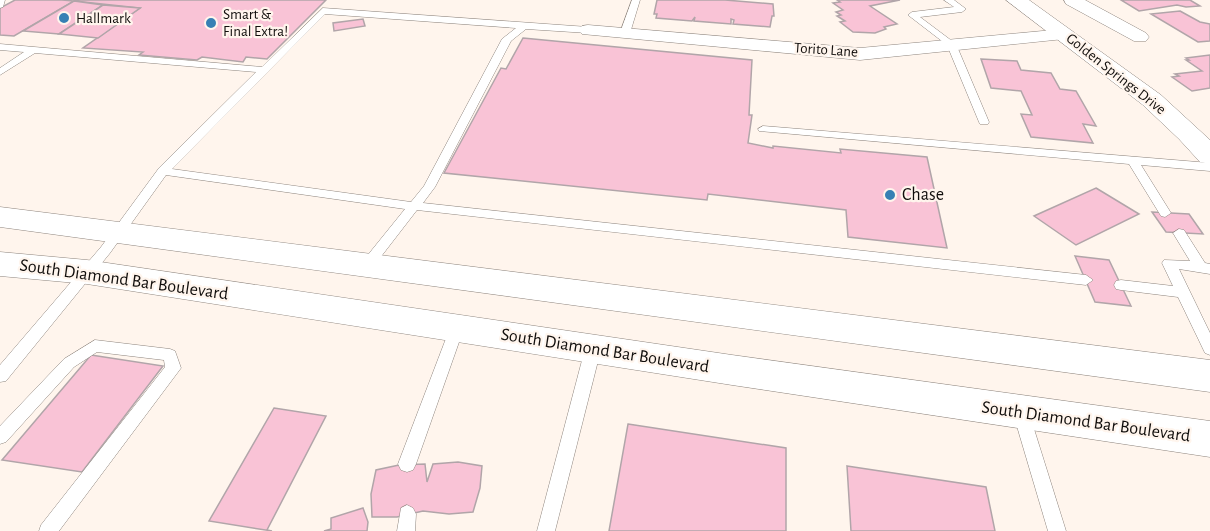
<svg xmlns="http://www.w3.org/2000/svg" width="1210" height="531" viewBox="0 0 1210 531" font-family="'Alegreya Sans',sans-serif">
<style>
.building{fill:#f9c3d6;stroke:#b1a5a9;stroke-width:1.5}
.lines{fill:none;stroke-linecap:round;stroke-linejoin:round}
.lane-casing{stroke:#8d847d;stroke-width:1}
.street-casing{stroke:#8d847d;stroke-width:1}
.secondary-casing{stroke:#8d847d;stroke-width:1}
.lane{fill:#fff;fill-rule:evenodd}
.street{fill:#fff;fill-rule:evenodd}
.secondary{fill:#fff;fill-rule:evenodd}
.poi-dot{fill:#3780b4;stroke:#fff5ed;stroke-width:2}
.labels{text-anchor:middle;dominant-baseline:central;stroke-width:4.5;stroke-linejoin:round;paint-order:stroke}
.far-poi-label{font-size:15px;fill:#110e0c;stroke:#fff5ed;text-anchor:start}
.far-street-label{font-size:15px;fill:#110e0c;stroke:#fff5ed}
.poi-label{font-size:18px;fill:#110e0c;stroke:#fff5ed;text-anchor:start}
.street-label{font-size:18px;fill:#110e0c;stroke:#fff5ed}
</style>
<rect width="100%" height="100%" fill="#fff5ed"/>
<g class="building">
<path d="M15,0H62L74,1L14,36L0,35V8Z"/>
<path d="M76,0H326L267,59L246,57L243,62L202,57L197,60L139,55L143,52L83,48L140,8L74,1Z"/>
<path d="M657,0H725L773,4L774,16H772L770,27L733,24L734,20L731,19V24L694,21L695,17L692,21L656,18L657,14H654Z"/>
<path d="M837,0H900L870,6L897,24L884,27L886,29L875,33L853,32L840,22L845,21L837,16L841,15L836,12L843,10L833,3L840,2Z"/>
<path d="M1121,0H1190L1200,6L1186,7L1177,5L1139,11Z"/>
<path d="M74,1L103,5L59,34L23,31Z"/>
<path d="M103,5L140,8L98,38L59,34Z"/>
<path d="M1180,11L1200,22L1210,24V41L1198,42L1151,14Z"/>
<path d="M363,19L365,26L334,31L333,23Z"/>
<path d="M523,38L752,60L749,115H752L748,143L773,148V146L841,153L840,149L927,157L947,248L848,237L846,210L708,194L707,200L444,173L501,68L506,69Z"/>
<path d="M1210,55V88L1192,91L1172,77L1179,76L1175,74L1202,71L1186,60H1189L1186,58Z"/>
<path d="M981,59L1017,61L1021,70L1051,73L1060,89L1076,91L1096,126L1083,124L1093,143L1031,137L1021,114L1032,115L1021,91L991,88Z"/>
<path d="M1096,188L1139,214L1076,245L1034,216Z"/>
<path d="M1152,212L1189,214L1203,234L1166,232Z"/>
<path d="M1075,256L1109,260L1131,306L1095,302Z"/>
<path d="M91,355L163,366L82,472L2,460Z"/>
<path d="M274,408L326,416L267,530L272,531L209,521Z"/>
<path d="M628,424L786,448V531H609Z"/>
<path d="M458,462L482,466L480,488L473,512L449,514L423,511L397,517H372L371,494L376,470L399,465L425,464L427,482L433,464Z"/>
<path d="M847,466L986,487L995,531H851Z"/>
<path d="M363,508L368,522L367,531H324L331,529V518Z"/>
</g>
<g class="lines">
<g class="lane-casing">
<g id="lane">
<path d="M0,0H5L3,7L0,8Z"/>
<path d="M632,0H640L630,33L625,36L620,33Z"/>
<path d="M944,0H954L966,9L962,12L920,17L956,44L989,122L988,124H980L979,122L947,45L908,15L912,12L954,7Z"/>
<path d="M323,8L588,27L593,30L588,33L526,29L511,41L435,187L423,203L1086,275L1093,280L1086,285L417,210L373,267H363L361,264L363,261L405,209L166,175L110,253L6,381L0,382V365L101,247L159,168L256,72L35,53L0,75V68L24,52L0,50V44L262,67ZM325,14L516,28L502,39L424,186L411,202L172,169Z"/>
<path d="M763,126L1210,163V171L1141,165L1171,213L1165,217L1161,216L1129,164L759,131L758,129Z"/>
<path d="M1179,229L1184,230L1205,263L1210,264V274L1179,269L1210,333V355L1205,353L1178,297L1121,290L1116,289L1114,285L1116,281L1121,280L1173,286L1162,263L1164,260L1190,261L1173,233Z"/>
<path d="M457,322L462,324L464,328L416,464L413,470L407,472L401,470L398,464L450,328L452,324Z"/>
<path d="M95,340L170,349L175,351L181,368L59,531H39L41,525L165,367L164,360L97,352L74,367L6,442L0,444V426L64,359Z"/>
<path d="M593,343L598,345L601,349L555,531H537L585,349L588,345Z"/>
<path d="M1021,406L1027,408L1029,413L1066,531H1048L1013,413L1015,408Z"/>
<path d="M407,505L413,508L416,514L415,531H397L401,508Z"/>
</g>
</g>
<g class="street-casing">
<g id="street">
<path d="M1064,0H1085L1146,33L1149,37L1146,41H1134L1066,4Z"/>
<path d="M588,25L860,48L1064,29L1070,30L1073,34L1070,38L1064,39L860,60L582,34L579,30L582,26Z"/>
</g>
</g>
<g class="secondary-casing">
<g id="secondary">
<path d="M1006,0H1029L1161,95L1210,140V164L1200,162L1179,139L1143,105Z"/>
<path d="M0,207L1210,360V392L0,227Z"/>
<path d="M0,252L87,260L732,355L1210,421V457L732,385L87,284L0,276Z"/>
</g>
</g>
<use href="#lane" class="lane"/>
<use href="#street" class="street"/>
<use href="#secondary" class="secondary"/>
</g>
<g class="poi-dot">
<circle cx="64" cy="18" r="6"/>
<circle cx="211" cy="23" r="6"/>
<circle cx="890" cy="195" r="6"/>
</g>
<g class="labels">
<g class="far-poi-label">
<text x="223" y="14">Smart &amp;<tspan x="223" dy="17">Final Extra!</tspan></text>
<text x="76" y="18">Hallmark</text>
</g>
<g class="far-street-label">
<text transform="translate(826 50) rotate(4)">Torito Lane</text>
<text transform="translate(1116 74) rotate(38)">Golden Springs Drive</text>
</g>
<g class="poi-label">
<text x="902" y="195">Chase</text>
</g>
<g class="street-label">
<text transform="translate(124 280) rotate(8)">South Diamond Bar Boulevard</text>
<text transform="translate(605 351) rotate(9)">South Diamond Bar Boulevard</text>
<text transform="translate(1086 422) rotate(8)">South Diamond Bar Boulevard</text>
</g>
</g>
</svg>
